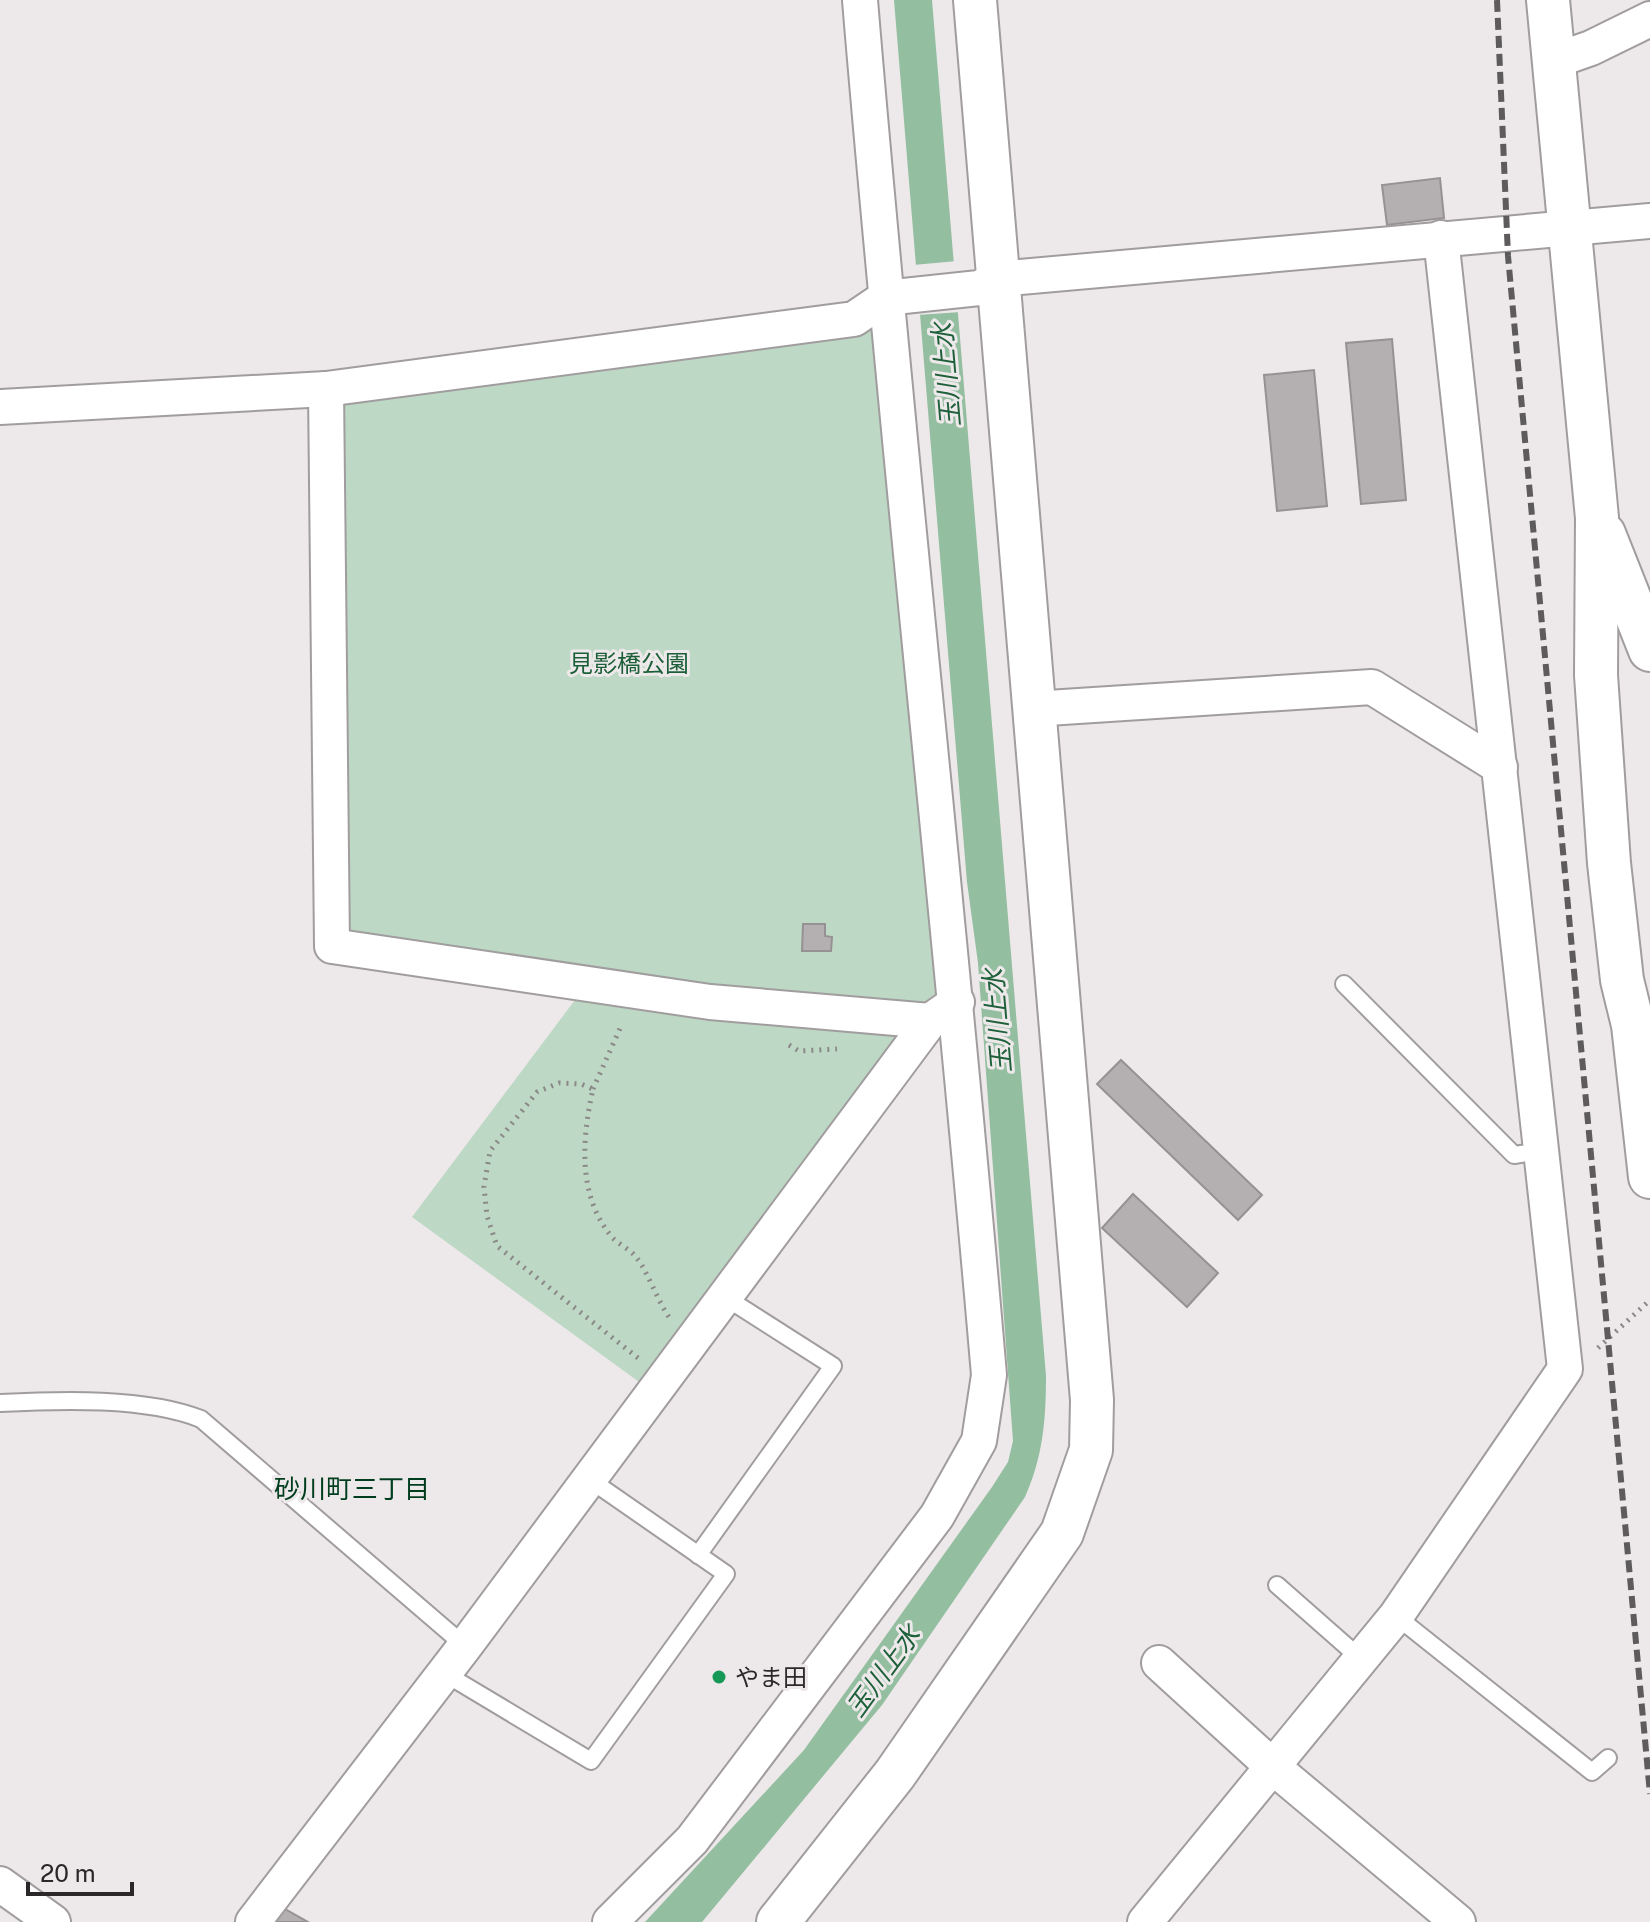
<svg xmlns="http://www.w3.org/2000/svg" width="1650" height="1922" viewBox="0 0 1650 1922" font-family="'Public Sans','Noto Sans JP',sans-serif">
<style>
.green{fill:#bdd8c5}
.water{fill:#93bea0}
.pier{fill:#ede8e9}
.building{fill:#b4afb0;stroke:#969192;stroke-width:2}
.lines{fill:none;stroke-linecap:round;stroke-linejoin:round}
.service-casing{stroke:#a19d9e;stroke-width:20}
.minor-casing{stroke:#a19d9e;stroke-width:38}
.tertiary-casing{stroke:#a19d9e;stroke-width:46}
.path{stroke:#8b8888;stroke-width:5;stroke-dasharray:2 6;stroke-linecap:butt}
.service{stroke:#fff;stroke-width:16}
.minor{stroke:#fff;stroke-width:34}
.tertiary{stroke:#fff;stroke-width:42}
.rail{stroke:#5d5b5b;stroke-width:6;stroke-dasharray:12 6;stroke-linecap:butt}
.poi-dot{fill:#169857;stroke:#ede8e9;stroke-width:3}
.labels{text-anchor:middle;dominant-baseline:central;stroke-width:6;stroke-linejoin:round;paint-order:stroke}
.park-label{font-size:24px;fill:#1b5f38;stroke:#ede8e9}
.poi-label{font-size:24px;fill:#2a2828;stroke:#ede8e9;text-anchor:start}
.water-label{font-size:26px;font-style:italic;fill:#1d603a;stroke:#ede8e9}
.neighbourhood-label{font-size:26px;fill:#003d1e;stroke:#ede8e9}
</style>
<rect width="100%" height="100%" fill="#ede8e9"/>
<path class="green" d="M897,310L944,997L646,1387L412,1217L593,976L342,933L332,404Z"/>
<path class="water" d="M894,0H932L1046,1376C1046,1419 1043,1457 1025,1497L882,1705L702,1922H645L804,1750L992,1487L1008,1462L1013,1441L978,963L967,882Z"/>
<path class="pier" d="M957,261L961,312L917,315L913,265Z"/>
<g class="building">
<path d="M1440,178L1444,218L1387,225L1382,185Z"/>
<path d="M1392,339L1406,500L1361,504L1346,343Z"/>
<path d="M1314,370L1327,506L1277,511L1264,375Z"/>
<path d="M803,924H825V936L832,937L831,951H802Z"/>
<path d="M1121,1060L1262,1195L1238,1220L1097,1084Z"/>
<path d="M1133,1194L1218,1273L1187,1307L1102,1228Z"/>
<path d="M278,1905L308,1922H268Z"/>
</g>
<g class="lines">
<g class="service-casing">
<g id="service">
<path d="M1344,984L1514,1155L1541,1151"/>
<path d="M0,1403C59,1400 146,1397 201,1419L465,1646"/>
<path d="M698,1555L833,1366L725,1297"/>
<path d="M1277,1585L1361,1659"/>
<path d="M1396,1616L1592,1772L1608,1758"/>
<path d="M444,1673L591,1761L726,1574L589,1479"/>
</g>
</g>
<g class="minor-casing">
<g id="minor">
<path d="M1554,61L1591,48L1650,19"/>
<path d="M326,389L332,946L710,1002L930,1021"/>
<path d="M0,407L326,389L854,319L885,298L979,288L997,279L1650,221"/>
<path d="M1032,709L1372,687L1500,767"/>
<path d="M1159,1663L1273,1767L1458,1922"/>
<path d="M0,1884L53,1922"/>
<path d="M253,1922L465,1646L930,1021L957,1002"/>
<path d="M610,1922L692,1840L937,1516L979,1441L989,1375C950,916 898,459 860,0"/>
<path d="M1145,1922L1396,1616L1565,1369L1441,238"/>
</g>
</g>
<g class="tertiary-casing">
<g id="tertiary">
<path d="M1548,0L1597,518L1596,675L1609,863L1622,980L1633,1025L1650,1177"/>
<path d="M1604,534L1650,650"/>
<path d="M778,1922L895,1774L1062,1533L1091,1450L1092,1400L975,0"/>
</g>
</g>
<g class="path">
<path d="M789,1045L799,1051L837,1049"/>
<path d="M593,1089L622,1024"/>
<path d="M1598,1348L1650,1300"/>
<path d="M638,1358L497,1246L487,1216L484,1187L490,1151L537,1092L559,1083L581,1084L593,1089C582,1138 577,1196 612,1237C619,1245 630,1249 636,1257C647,1270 657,1300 669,1317"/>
</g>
<use href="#service" class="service"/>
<use href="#minor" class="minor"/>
<use href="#tertiary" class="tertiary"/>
<path class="rail" d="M1497,0L1508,256L1650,1794"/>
</g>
<circle class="poi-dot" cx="719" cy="1677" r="8"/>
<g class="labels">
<g class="park-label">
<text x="629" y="663">見影橋公園</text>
</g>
<g class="poi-label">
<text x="735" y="1677">やま田</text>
</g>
<g class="water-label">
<text transform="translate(946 375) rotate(-95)">玉川上水</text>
<text transform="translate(997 1021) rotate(-95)">玉川上水</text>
<text transform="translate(883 1671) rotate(-54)">玉川上水</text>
</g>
<g class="neighbourhood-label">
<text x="352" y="1488">砂川町三丁目</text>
</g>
</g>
<path d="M28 1882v12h104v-12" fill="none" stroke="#2a2828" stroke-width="4"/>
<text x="40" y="1882" font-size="24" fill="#2a2828" stroke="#ede8e9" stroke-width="6" paint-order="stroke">20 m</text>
</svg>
